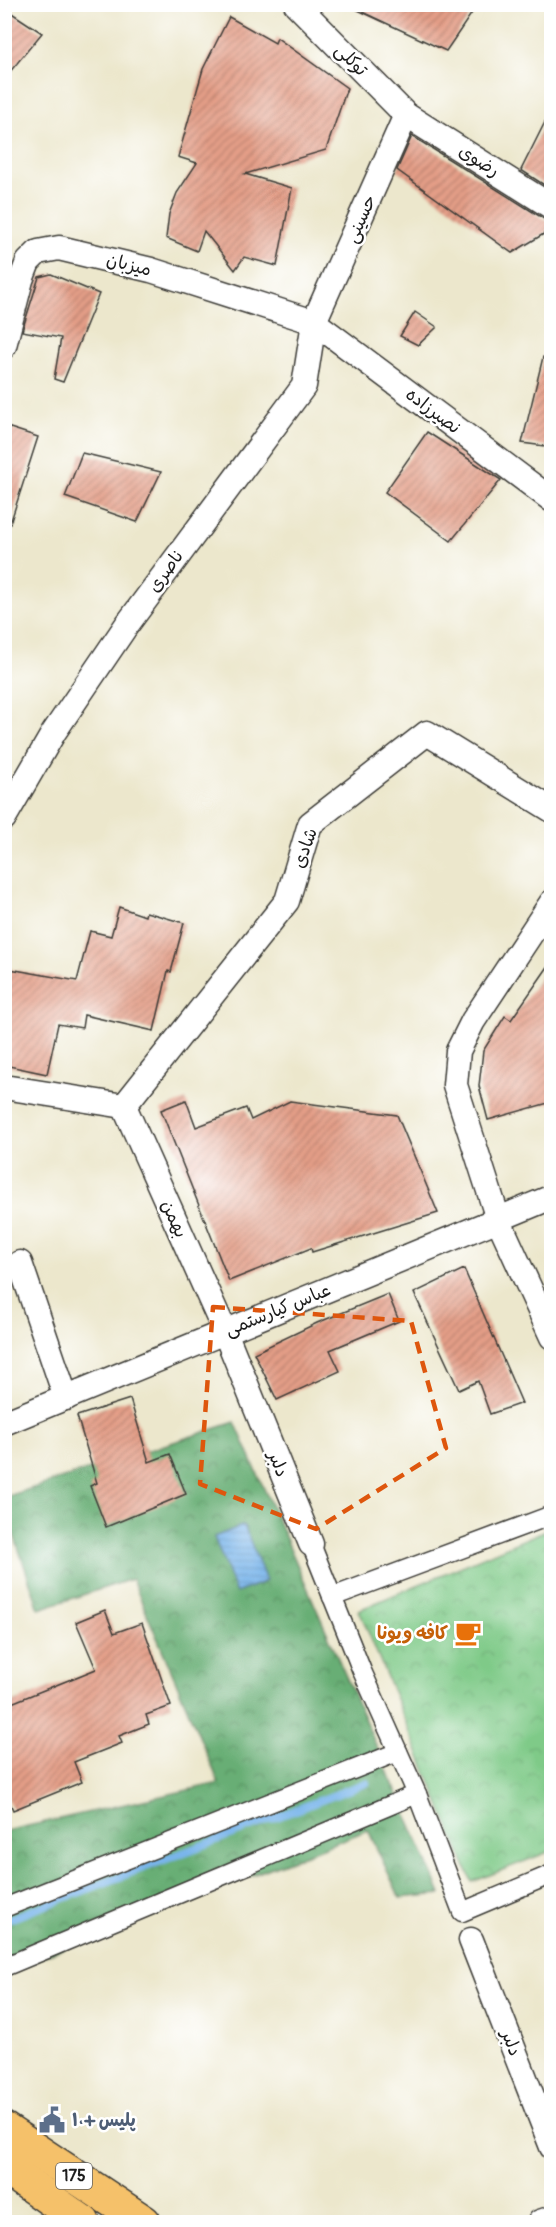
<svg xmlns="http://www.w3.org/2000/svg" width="556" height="2227" viewBox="0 0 556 2227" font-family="Pangolin,'Playpen Sans Arabic',sans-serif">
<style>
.forest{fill:url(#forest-crowns);stroke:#426548;stroke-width:1.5}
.park{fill:url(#park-crowns);stroke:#4e7352;stroke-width:1.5}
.water{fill:url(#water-rules);stroke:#4a6884;stroke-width:1.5}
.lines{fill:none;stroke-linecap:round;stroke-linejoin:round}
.stream{stroke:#79b5eb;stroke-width:8}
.building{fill:url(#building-hatch)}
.pedestrian-casing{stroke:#3b3a36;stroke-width:21}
.minor-casing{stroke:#3b3a36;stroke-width:27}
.primary-casing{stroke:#3b3a36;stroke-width:36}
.pedestrian{stroke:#fff;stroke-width:18}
.minor{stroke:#fff;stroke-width:24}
.primary{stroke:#f5c16b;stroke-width:33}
.marked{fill:none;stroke:#de560d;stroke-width:4.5;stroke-dasharray:12 8;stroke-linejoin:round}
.labels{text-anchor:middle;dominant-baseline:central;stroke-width:5;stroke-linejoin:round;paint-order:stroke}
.shield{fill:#fff;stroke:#606060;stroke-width:1.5}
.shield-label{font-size:16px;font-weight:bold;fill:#1c1c1c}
.street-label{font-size:18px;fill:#1c1c1c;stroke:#fff}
.food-label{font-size:18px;font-weight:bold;fill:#c56008;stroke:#fff;text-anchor:end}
.service-label{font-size:18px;font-weight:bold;fill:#4e5e75;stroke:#fff;text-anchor:start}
</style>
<defs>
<pattern id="forest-crowns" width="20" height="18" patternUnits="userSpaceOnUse" patternTransform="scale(1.5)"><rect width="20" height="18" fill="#67ae74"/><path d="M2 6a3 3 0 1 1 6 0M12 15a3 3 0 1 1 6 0" fill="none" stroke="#548d5e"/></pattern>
<pattern id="park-crowns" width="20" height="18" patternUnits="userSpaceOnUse" patternTransform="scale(1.5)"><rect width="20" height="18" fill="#7fca88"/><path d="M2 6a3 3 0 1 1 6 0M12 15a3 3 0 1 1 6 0" fill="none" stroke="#6dad75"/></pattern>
<pattern id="water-rules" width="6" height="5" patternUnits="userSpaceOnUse" patternTransform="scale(1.5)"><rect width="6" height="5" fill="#79b5eb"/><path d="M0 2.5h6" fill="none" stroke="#689bc9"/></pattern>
<pattern id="building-hatch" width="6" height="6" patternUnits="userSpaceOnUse" patternTransform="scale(1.5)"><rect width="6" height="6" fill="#e49e87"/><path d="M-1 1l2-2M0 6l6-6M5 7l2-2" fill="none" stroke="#b8806e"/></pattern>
</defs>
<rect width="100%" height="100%" fill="#fff"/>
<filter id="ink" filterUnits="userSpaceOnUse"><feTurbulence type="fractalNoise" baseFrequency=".0167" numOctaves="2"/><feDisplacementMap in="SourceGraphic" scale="12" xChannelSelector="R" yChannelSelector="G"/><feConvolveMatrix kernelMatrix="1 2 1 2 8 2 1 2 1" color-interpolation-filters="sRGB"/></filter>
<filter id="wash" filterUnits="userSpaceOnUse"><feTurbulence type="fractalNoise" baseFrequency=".008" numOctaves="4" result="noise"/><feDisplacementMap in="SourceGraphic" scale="24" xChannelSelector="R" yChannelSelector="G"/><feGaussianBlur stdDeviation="1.35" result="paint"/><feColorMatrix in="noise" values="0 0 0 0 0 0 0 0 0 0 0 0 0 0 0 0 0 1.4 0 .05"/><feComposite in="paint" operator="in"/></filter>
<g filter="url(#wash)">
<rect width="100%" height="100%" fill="#ece7cc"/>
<path class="forest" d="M235,1422L441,1894L400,1898L368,1830L5,1971V1831L219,1783L132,1579L39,1609L5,1509V1497Z"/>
<path class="park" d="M551,1528V1851L472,1882L359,1610Z"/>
<path class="water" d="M244,1525L266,1581L236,1593L214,1537Z"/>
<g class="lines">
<path class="stream" d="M4,1921L366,1783"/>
</g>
<g id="blocks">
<g class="building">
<path d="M345,4H478L446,51Z"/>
<path d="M4,8L42,33L4,79Z"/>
<path d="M229,17L275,43L277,38L347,88L326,150L245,174L292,188L277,266L244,257L235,270L204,231L197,251L166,238L169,214L177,193L197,163L178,157L203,69Z"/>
<path d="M552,108V190L521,170Z"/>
<path d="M412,136L544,219L552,221V229L512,253L397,170Z"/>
<path d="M51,274L99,294L63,382L54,379L61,338L22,331L39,277Z"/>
<path d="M415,312L437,327L418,345L400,336Z"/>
<path d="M543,357L552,358V447L522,443Z"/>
<path d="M4,426L38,437L9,527L4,526Z"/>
<path d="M427,432L501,480L451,541L385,492Z"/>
<path d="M82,453L161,472L137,522L65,497Z"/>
<path d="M119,907L145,916L146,912L184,923L171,972L168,971L154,1031L84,1015L82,1028L58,1024L47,1074L4,1065V968L77,981L90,931L111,936Z"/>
<path d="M552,961V1102L488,1120L479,1086L483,1051L505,1016L511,1020Z"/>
<path d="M186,1100L196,1127L246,1108L251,1120L290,1101L397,1115L438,1213L312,1252L311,1248L229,1281L161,1110Z"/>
<path d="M464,1269L522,1403L490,1414L478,1381L459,1390L414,1293Z"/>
<path d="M388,1294L399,1321L330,1350L340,1371L277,1400L254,1353L317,1323Z"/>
<path d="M130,1399L149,1462L170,1454L186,1494L106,1527L90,1486L97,1483L77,1416Z"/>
<path d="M105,1610L114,1633L142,1623L171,1706L146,1715L149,1724L119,1736L122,1743L74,1762L82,1782L13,1810L4,1789V1706L96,1669L76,1622Z"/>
</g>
</g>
</g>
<g filter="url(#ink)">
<use href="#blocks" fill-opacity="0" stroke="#3b3a36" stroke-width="1.5"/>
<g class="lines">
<g class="pedestrian-casing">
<g id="pedestrian">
<path d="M311,1544L362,1671L417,1794L462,1912L552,1874"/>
<path d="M332,1597L552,1515"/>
<path d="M4,1908L398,1752"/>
<path d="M4,1967L417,1794"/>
</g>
</g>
<g class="minor-casing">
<g id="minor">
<path d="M296,4L406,115L552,207"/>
<path d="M4,346L21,280L28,262L38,252L59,248L151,270L314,322L552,500"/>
<path d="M4,818L54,732L126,626L304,386L314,322L406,115"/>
<path d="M552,902L473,1021L458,1051L455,1085L498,1219L552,1337"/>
<path d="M4,1087L124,1106"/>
<path d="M124,1106L287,901L310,824L427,733L552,810"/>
<path d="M124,1106L225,1332L311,1544"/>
<path d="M20,1263L66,1398"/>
<path d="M4,1423L552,1197"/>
<path d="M471,1940L552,2147"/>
<path d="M540,2222L552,2218"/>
</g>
</g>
<g class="primary-casing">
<g id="primary">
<path d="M4,2129L144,2222"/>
<path d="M4,2167L83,2222"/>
</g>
</g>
<use href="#pedestrian" class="pedestrian"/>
<use href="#minor" class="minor"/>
<use href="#primary" class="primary"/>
</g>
</g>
<path class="marked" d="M213,1307L411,1321L446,1448L316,1529L200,1484Z"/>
<defs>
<g id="cafe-bare" transform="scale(2.07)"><path d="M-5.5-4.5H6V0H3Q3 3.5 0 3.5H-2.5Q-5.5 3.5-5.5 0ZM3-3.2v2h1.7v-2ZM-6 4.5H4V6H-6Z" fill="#e8710a" stroke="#fff" stroke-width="2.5" paint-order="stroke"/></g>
<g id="civic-bare" transform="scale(2.07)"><path d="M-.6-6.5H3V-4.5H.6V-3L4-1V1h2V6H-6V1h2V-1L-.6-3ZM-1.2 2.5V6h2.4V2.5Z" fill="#5c6f8a" stroke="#fff" stroke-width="2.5" paint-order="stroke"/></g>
</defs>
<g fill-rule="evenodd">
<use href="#cafe-bare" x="468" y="1633"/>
<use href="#civic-bare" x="52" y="2120"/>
</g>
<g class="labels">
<rect class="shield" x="56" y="2163" width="36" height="26" rx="4.5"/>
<g class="shield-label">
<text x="74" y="2176">175</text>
</g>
<g class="street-label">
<text transform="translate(351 60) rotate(45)">توکلی</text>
<text transform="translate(479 161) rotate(32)">رضوى</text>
<text transform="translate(361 219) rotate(-66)">حسینی</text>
<text transform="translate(129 265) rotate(14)">میزبان</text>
<text transform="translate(433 411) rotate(37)">نصیرزاده</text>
<text transform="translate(166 571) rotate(-54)">ناصری</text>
<text transform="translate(305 848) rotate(-70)">شادی</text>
<text transform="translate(174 1219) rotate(66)">بهمن</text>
<text transform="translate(278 1310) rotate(-22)">عباس کیارستمی</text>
<text transform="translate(278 1464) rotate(68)">دلبر</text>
<text transform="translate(511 2043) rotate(69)">دلبر</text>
</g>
<g class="food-label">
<text x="448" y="1633">کافه ویونا</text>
</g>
<g class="service-label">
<text x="72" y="2120">پلیس +۱۰</text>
</g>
</g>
<rect width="556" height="2227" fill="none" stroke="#fff" stroke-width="24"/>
</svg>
